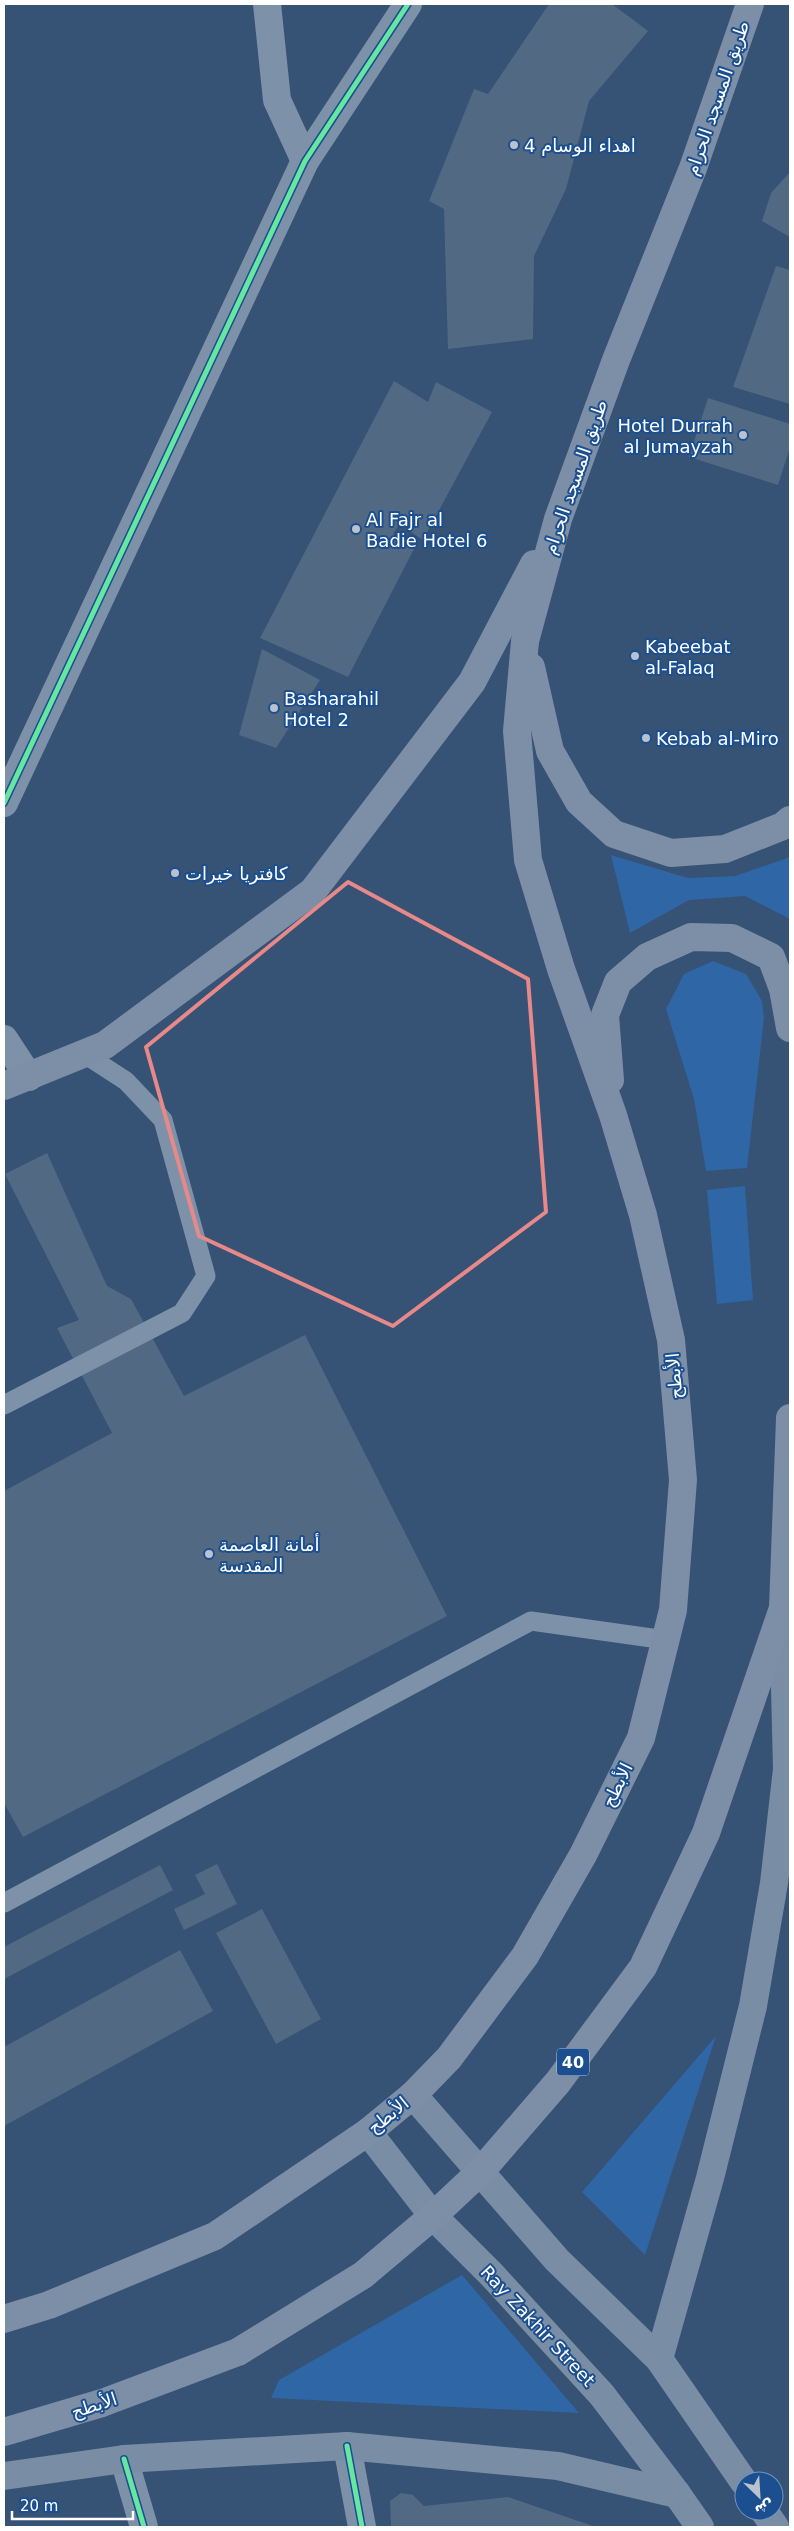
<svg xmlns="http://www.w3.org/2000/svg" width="794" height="2531" viewBox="0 0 794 2531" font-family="'DejaVu Sans','Noto Sans Arabic',sans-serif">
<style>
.green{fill:#2f66a5}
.building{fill:#526984}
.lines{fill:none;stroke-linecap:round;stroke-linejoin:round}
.service{stroke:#7d92a8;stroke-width:19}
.minor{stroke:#7d92a8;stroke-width:28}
.secondary{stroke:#798da4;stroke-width:28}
.primary{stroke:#7d8ea7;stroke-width:28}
.cycleway-casing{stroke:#1b4f8f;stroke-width:8}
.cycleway{stroke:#66e7a1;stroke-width:5}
.marked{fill:none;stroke:#e88989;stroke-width:4;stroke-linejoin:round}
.poi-dot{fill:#b9c2ce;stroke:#1b4f8f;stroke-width:2}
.labels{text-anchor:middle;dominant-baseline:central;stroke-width:4;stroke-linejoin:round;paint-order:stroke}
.shield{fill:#1b4f8f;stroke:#bbcadd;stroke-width:1}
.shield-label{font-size:16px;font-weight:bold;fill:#fff}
.street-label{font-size:18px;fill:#fff;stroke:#1b4f8f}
.poi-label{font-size:18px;fill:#fff;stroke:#1b4f8f;text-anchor:start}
</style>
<rect width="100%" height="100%" fill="#365274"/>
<g class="green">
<path d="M611,855L688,878L735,876L790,857V919L745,896L689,900L630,933Z"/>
<path d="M713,961L746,974L762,1001L764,1018L747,1168L706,1171L694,1099L666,1009L684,974Z"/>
<path d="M745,1186L753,1300L717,1304L707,1190Z"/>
<path d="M716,2036L645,2255L582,2192Z"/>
<path d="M462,2275L579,2413L271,2398L279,2380Z"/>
</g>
<g class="building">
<path d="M549,4H612L648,31L589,101L566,189L534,256L533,339L448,349L444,209L429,201L474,89L488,94Z"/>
<path d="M790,172V237L762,221L771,193Z"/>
<path d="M776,266L790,270V404L733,387Z"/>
<path d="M394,381L428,402L436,382L492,412L423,540L399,524L393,534L415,547L348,677L260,638Z"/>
<path d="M708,398L790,424V447L778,485L689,457Z"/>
<path d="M262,649L320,680L276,748L239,735Z"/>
<path d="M47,1153L107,1286L131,1299L184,1396L305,1335L447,1616L23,1837L4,1803V1491L112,1433L57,1328L79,1320L5,1174Z"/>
<path d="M217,1864L237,1904L184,1930L174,1909L205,1894L195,1875Z"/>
<path d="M160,1865L173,1890L4,1979V1947Z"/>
<path d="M262,1909L321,2019L276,2044L216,1933Z"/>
<path d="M180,1950L213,2011L4,2126V2047Z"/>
<path d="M401,2493L413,2495L424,2506L508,2497L596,2527H391L390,2501Z"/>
</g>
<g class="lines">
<g class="service">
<path d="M4,1405L182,1313L206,1276L163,1120L126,1081L86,1055"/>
<path d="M4,1903L531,1621L666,1640"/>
</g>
<g class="minor">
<path d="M267,4L277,100L305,161"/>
<path d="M4,803L305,161L408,4"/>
<path d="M4,1039L29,1077"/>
<path d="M347,2446L362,2527"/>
<path d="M124,2459L144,2527"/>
</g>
<g class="secondary">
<path d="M413,2095L557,2260L659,2359L744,2482"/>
<path d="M368,2132L433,2216L492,2275L602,2395L677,2494L700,2527"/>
<path d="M659,2359L710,2178L753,2006L774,1883L787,1769L783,1611"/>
<path d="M4,2476L124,2459L347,2446L558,2466L677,2494"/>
<path d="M764,2511L775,2527"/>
</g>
<g class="primary">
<path d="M531,667L550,751L579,802L614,834L671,853L725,849L783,826L790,820"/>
<path d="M610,1080L605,1015L618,982L647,957L691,937L732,938L771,957L783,989L790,1028"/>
<path d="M4,1086L105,1045L313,891L472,682L534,564"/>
<path d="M4,2319L49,2305L215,2236L368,2132L413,2095L449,2058L525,1956L583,1855L641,1738L673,1610L683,1480L671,1340L643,1215L613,1115L561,969L528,860L517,731L525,641L558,519L616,360L693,168L750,4"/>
<path d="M4,2432L102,2403L238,2352L363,2275L433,2216L481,2171L558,2082L643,1967L706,1833L783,1608L790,1418"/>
</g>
<g class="cycleway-casing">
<g id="cycleway">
<path d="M4,803L305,161L408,4"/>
<path d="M347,2446L362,2527"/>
<path d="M124,2459L144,2527"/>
</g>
</g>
<use href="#cycleway" class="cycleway"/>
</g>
<path class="marked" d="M348,882L528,979L546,1212L393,1326L199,1236L146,1047Z"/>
<g class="poi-dot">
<circle cx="514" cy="145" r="5"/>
<circle cx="743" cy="435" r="5"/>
<circle cx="356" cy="529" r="5"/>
<circle cx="635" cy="656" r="5"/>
<circle cx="274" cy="708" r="5"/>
<circle cx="646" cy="738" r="5"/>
<circle cx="175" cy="873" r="5"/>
<circle cx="209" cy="1554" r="5"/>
</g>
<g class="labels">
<rect class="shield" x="557" y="2048.5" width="32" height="27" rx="4"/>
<g class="shield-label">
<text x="573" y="2062">40</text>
</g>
<g class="street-label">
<text transform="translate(717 98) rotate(-71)">طريق المسجد الحرام</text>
<text transform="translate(575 477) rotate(-71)">طريق المسجد الحرام</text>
<text transform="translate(674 1376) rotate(-95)">الأبطح</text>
<text transform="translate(617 1785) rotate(-64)">الأبطح</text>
<text transform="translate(388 2115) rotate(-39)">الأبطح</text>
<text transform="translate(538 2326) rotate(47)">Ray Zakhir Street</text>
<text transform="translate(94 2405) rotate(-18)">الأبطح</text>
</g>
<g class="poi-label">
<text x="524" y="145">اهداء الوسام 4</text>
<text x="733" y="425" text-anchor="end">Hotel Durrah<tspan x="733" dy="21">al Jumayzah</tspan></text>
<text x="366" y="519">Al Fajr al<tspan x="366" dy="21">Badie Hotel 6</tspan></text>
<text x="645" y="646">Kabeebat<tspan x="645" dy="21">al-Falaq</tspan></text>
<text x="284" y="698">Basharahil<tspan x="284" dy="21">Hotel 2</tspan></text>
<text x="656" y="738">Kebab al-Miro</text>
<text x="185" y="873">كافتريا خيرات</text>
<text x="219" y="1544">أمانة العاصمة<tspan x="219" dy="21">المقدسة</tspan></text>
</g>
</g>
<rect width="794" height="2531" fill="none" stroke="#ffffff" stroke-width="10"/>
<g transform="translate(759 2496) rotate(155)"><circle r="24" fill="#1b4f8f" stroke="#7695bc"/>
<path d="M0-4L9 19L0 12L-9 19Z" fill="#b9c2ce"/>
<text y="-8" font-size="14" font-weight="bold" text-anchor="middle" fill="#ffffff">ش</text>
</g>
<path d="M12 2511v8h121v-8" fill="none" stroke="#ffffff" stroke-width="2.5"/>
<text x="20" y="2511" font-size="15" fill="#ffffff" stroke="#1b4f8f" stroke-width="4" paint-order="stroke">20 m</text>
</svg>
